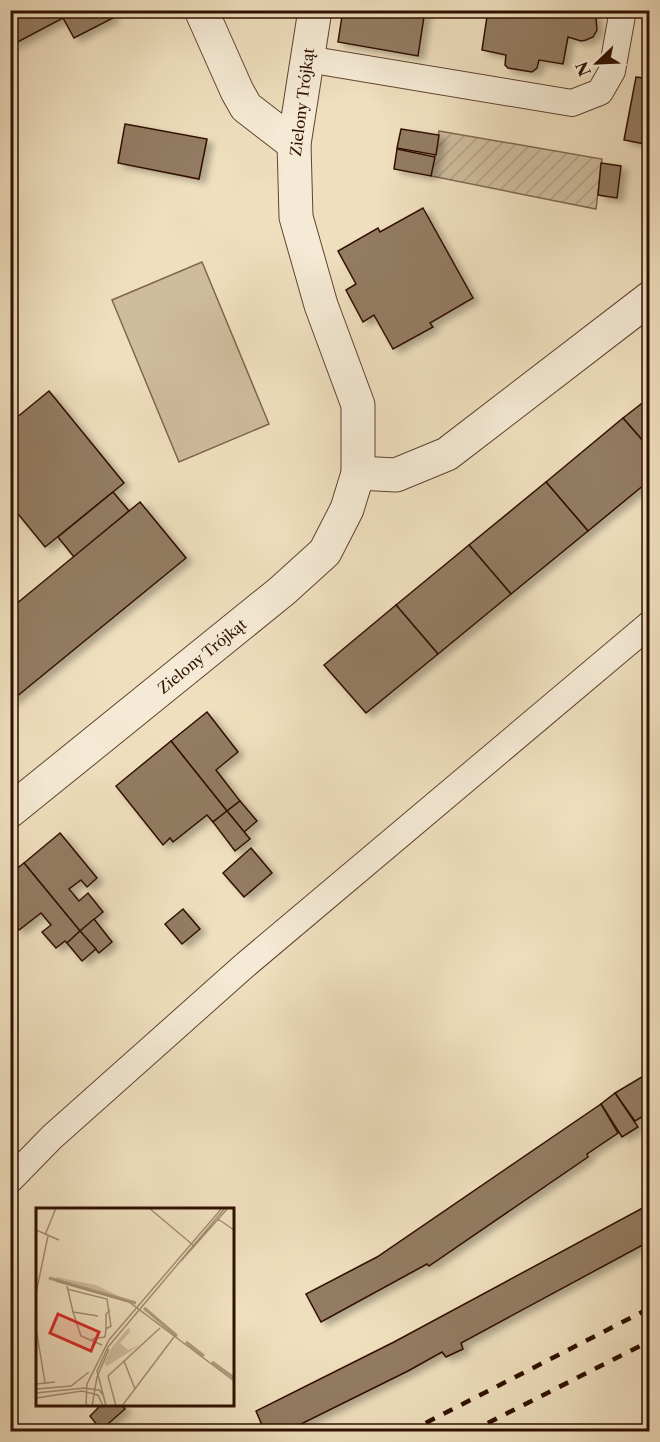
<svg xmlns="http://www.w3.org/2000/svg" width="660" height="1442" viewBox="0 0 660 1442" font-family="'Libre Caslon Text',serif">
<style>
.grass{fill:#cfbc9e;stroke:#80664f;stroke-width:1.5}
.garden{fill:url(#garden-furrows);stroke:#80664f;stroke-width:1.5}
.building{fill:#937c63;stroke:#301100;stroke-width:1.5;filter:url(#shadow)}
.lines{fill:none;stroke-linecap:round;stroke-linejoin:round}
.lane-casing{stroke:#604430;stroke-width:28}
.street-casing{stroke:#604430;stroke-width:35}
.lane{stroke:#f5ead5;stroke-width:26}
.street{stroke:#f5ead5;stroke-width:33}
.rail{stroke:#301100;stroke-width:4.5;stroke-dasharray:10 10;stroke-linecap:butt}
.labels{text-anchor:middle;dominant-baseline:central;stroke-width:6;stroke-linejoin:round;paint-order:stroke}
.street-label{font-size:15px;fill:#301100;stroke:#f5ead5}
.inset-river{fill:none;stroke:#ae997d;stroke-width:3}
.inset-road{fill:none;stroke:#a38d72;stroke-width:1.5}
.view{fill:#d62828;fill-opacity:0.15;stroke:#d62828;stroke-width:3}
.inset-edge{fill:none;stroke:#301100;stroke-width:3}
</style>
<defs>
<pattern id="garden-furrows" width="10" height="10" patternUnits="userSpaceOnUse" patternTransform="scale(1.5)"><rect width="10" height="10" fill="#cfbc9e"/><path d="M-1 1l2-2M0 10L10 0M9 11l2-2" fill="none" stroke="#b2a186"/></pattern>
<filter id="shadow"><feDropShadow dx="6" dy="4" stdDeviation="3" flood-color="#0004"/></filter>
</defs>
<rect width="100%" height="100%" fill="#efdfbe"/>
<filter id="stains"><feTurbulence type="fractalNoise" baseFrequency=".00333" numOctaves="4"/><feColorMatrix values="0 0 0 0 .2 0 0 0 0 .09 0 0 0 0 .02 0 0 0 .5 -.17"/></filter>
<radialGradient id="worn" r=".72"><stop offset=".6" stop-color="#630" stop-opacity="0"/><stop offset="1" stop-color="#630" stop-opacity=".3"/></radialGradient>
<path class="grass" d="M202,262L269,424L179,462L112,300Z"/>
<path class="garden" d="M439,131L602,159L596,209L431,176Z"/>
<g class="building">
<path d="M10,10H109L113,18L74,38L63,18L10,46Z"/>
<path d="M343,10H425L418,56L338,42Z"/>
<path d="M488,10H585L594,14L596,18L597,30L593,37L586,40L581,41L568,37L563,64L539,60L537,68L532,72L508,68L505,65L506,55L482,50Z"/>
<path d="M636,77L650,79V145L624,140Z"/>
<path d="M125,124L207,139L199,179L118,163Z"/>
<path d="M401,129L439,135L436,155L397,148Z"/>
<path d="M397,149L435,157L431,176L394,169Z"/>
<path d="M601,163L621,166L617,198L598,195Z"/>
<path d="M423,208L473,298L430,323L433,327L393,349L374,315L363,322L346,290L356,284L338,251L378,228L380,232Z"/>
<path d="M49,391L124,483L45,547L10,504V423Z"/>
<path d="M650,397V449L623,418Z"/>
<path d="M623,418L650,449V480L588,531L546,482Z"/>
<path d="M546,482L588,531L511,594L469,545Z"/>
<path d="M113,492L129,511L74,557L58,537Z"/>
<path d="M140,502L186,558L10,702V609Z"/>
<path d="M469,545L511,594L438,654L396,605Z"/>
<path d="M396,605L438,654L366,713L324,665Z"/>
<path d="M207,712L238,752L216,770L240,801L227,811L171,741Z"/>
<path d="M171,741L227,811L213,822L207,815L173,842L170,838L163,845L116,786Z"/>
<path d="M240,801L257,821L244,832L227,811Z"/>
<path d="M227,811L250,839L235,851L213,822Z"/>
<path d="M60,833L97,878L87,887L81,880L69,889L79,901L88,893L103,912L80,931L24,863Z"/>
<path d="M251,848L272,873L244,897L223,873Z"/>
<path d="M24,863L80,931L67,943L65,941L56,948L42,932L51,925L41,913L19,930L10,920V874Z"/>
<path d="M183,909L200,929L182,944L165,924Z"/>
<path d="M94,919L112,942L99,953L80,931Z"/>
<path d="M80,931L96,949L82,961L67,943Z"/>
<path d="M650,1072V1112L635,1121L615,1093Z"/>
<path d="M615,1093L638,1127L622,1137L601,1104Z"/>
<path d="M601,1104L618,1133L587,1154L588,1157L429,1266L427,1264L321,1322L306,1294L377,1257Z"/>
<path d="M650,1204V1241L461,1343L463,1349L446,1357L442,1352L408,1371L285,1432H265L256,1411L394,1342Z"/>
<path d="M102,1404H121L125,1409L101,1430L90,1416Z"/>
</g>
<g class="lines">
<g class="lane-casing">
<g id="lane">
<path d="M307,59L572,103L600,92L612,71L623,10"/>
<path d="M10,1180L52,1137L244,966L650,624"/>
</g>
</g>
<g class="street-casing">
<g id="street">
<path d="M201,10L237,91L246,107L294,144"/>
<path d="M358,473L396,475L447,454L650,298"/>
<path d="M10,811L282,591L325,552L347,509L358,473V405L321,305L296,217L294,144L315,10"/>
</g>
</g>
<use href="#lane" class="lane"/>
<use href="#street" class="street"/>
<g class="rail">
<path d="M408,1432L650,1308"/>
<path d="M470,1432L650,1341"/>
</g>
</g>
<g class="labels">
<g class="street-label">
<text transform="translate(302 102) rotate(-83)">Zielony Trójkąt</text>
<text transform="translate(202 656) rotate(-39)">Zielony Trójkąt</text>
</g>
</g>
<g transform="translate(36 1208)">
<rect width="198" height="198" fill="#efdfbe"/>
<path d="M20,69L60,77L89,91L20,72ZM93,119L94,124L84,135L92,142L104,137L71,158L68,155L76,139Z" fill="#cfbc9e"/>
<path class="inset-river" d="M13,70L100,95M108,100L141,128M150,134L168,148M176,154L198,170"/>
<path class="inset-road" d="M113,0L157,37M182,11L198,22M0,22L23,32M9,27L20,0M145,53L192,0M20,73L93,94L198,173M31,78L37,104M31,81L71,91L75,119M0,85L12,28M74,102L70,106V121L75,118M62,108L37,104L45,128L66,137M0,120L9,175M56,131L69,129L70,121M88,153L99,181M0,176L19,174M0,181L35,178L53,164M0,185L48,180L63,182L68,188M0,190L46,183L62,187L67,198M50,198L51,176L73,132L186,0M56,198L61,169L73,141M70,198L61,163L72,139L189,0M80,198L72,168L124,120M86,198L138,129"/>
<path class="view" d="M22,106L63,124L55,143L14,125Z"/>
<rect width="198" height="198" class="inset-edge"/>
</g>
<rect width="660" height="1442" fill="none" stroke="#efdfbe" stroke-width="36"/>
<rect x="12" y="12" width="636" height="1418" fill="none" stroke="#301100" stroke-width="3"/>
<rect x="18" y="18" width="624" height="1406" fill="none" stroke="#301100" stroke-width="1.5"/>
<g transform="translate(597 63) rotate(247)" stroke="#f5ead5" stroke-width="4.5" paint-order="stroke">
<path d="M0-4.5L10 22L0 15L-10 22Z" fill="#301100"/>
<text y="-9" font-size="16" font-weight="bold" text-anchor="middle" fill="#301100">N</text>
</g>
<rect width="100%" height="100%" filter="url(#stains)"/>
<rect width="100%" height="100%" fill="url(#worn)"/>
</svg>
